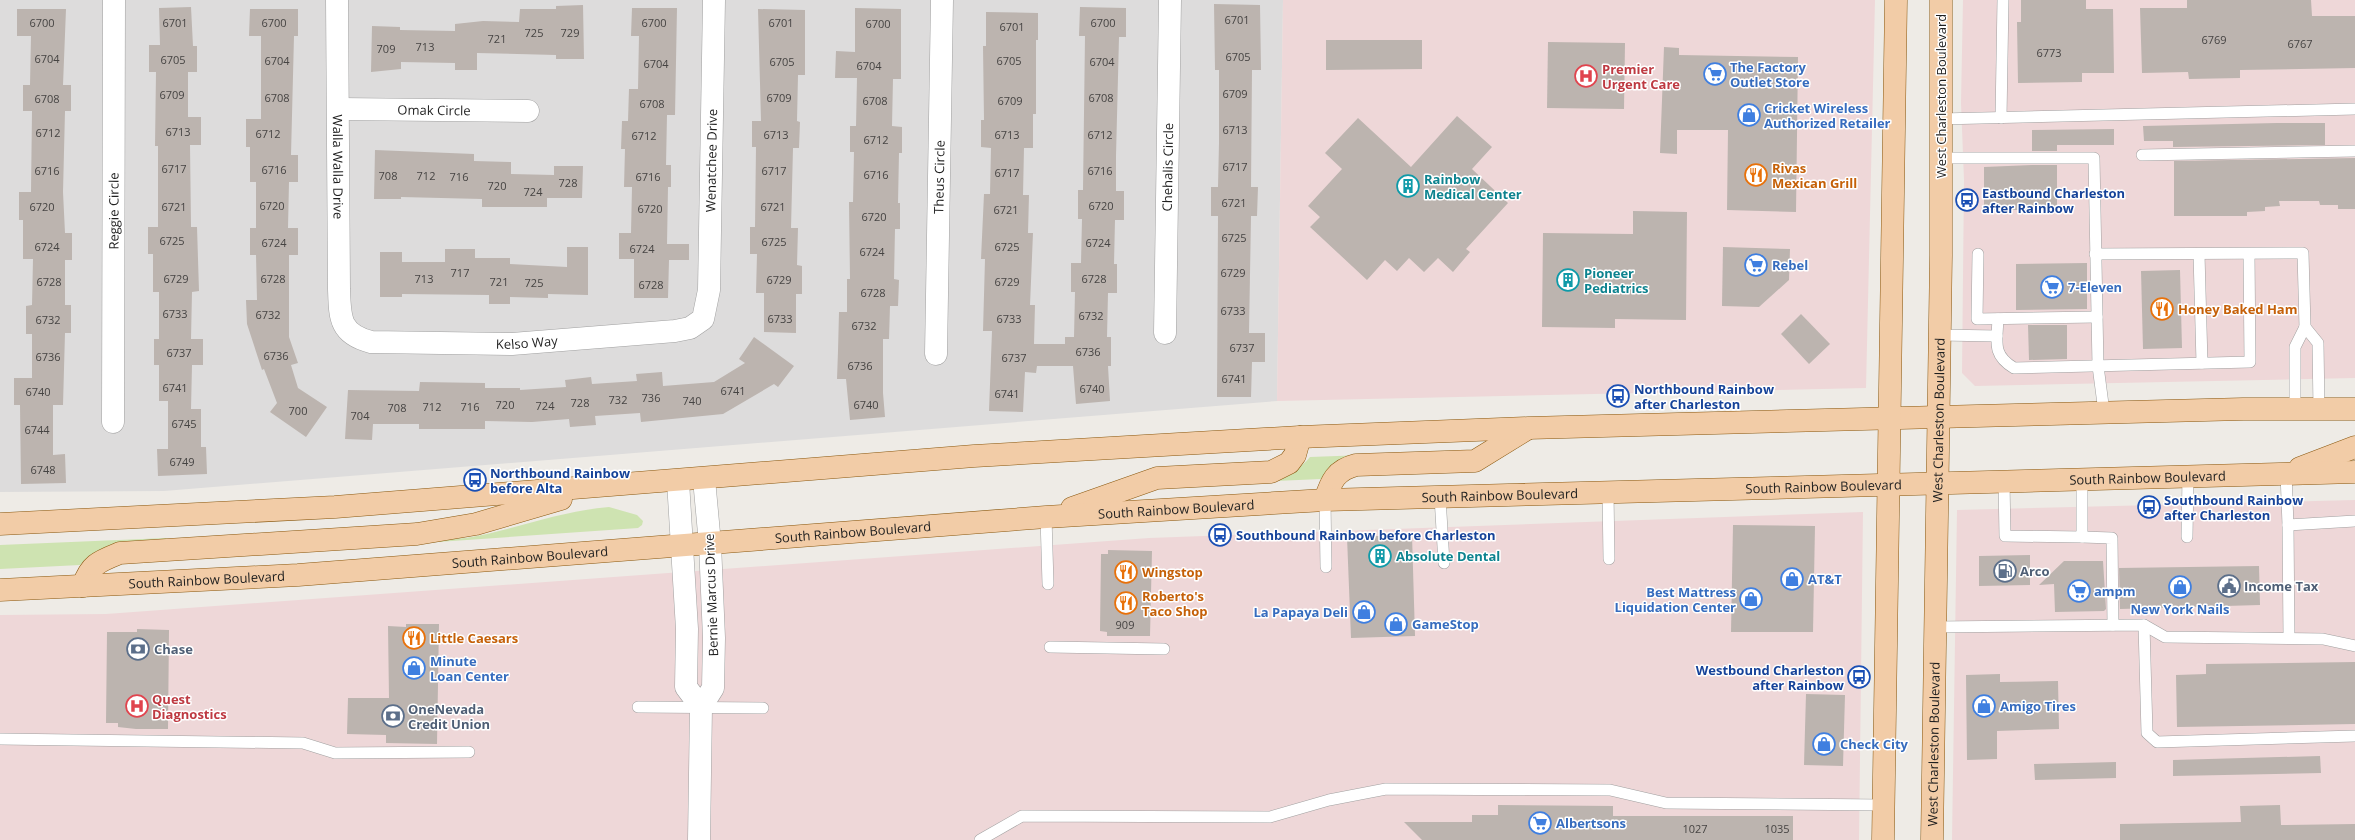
<svg xmlns="http://www.w3.org/2000/svg" width="2355" height="840" viewBox="0 0 2355 840" font-family="'Open Sans',sans-serif">
<style>
.residential{fill:#dddcdc}
.commercial{fill:#eed7d8}
.grass{fill:#cee3b1}
.building{fill:#bcb4af}
.lines{fill:none;stroke-linecap:round;stroke-linejoin:round}
.lane-casing{stroke:#a0a0a0;stroke-width:12}
.street-casing{stroke:#a0a0a0;stroke-width:23}
.primary-casing{stroke:#8a580f;stroke-width:23}
.lane{stroke:#fff;stroke-width:11}
.street{stroke:#fff;stroke-width:22}
.primary{stroke:#f2cca7;stroke-width:22}
.labels{text-anchor:middle;dominant-baseline:central;stroke-width:3;stroke-linejoin:round;paint-order:stroke}
.number-label{font-size:11px;fill:#464443}
.shop-label{font-size:13px;font-weight:bold;fill:#366cbe;stroke:#fff;text-anchor:start}
.health-label{font-size:13px;font-weight:bold;fill:#be3a42;stroke:#fff;text-anchor:start}
.street-label{font-size:13px;fill:#1f1f1f;stroke:#fff}
.food-label{font-size:13px;font-weight:bold;fill:#c56008;stroke:#fff;text-anchor:start}
.culture-label{font-size:13px;font-weight:bold;fill:#0d838f;stroke:#fff;text-anchor:start}
.transit-label{font-size:13px;font-weight:bold;fill:#164399;stroke:#fff;text-anchor:start}
.service-label{font-size:13px;font-weight:bold;fill:#4e5e75;stroke:#fff;text-anchor:start}
</style>
<rect width="100%" height="100%" fill="#eeebe6"/>
<path class="residential" d="M0,0H1283L1277,401L164,491L0,492Z"/>
<g class="commercial">
<path d="M1283,0H1875L1866,388L1277,401Z"/>
<path d="M1963,0H2355V378L1975,386L1962,373L1964,180L1961,103Z"/>
<path d="M2355,500V840H1952L1957,510Z"/>
<path d="M1863,512L1859,840H0V615L106,614L1149,538Z"/>
</g>
<g class="grass">
<path d="M1399,452L1402,454L1332,466L1321,479L1228,483C1257,479 1291,481 1310,457L1392,454Z"/>
<path d="M609,507L637,515L643,521L642,525L638,528L136,563L134,559L466,538C514,530 559,511 609,507Z"/>
<path d="M166,538L167,540C138,545 101,543 80,565L0,569V545Z"/>
</g>
<g class="building">
<path d="M2021,0H2086V9H2113L2114,73H2082V82L2018,83L2017,22H2021Z"/>
<path d="M2187,0H2311L2312,16H2355V68L2240,70V78L2189,79L2188,72L2142,73L2140,8H2187Z"/>
<path d="M1214,4L1260,5L1261,70H1252L1251,187H1258L1257,216H1251L1249,333H1265V362H1252L1251,397H1217L1218,216H1211V187H1218L1219,143V70H1215Z"/>
<path d="M583,5L584,59H556V55L477,53V70H455V63L401,62V69L371,72L372,26L400,27V30L455,31V24L483,21L519,22L520,9H556V6Z"/>
<path d="M191,7L193,46H197V72H188V117H201V145H190L191,227H197L199,291L192,292L191,339H203V365H192L191,409H201V447H206L207,474L158,476L157,449H168V401H159V365H154V339H159V292H153V254H148V227H158V146H155L156,72H149V45H160L159,8Z"/>
<path d="M1080,7L1126,8V37H1119L1116,156V191H1124V220H1115L1114,264H1117V293H1108L1107,337H1111V366H1108L1110,401L1076,404L1073,366H1037L1036,373L1025,372L1023,412L989,411L992,331H983L985,259H981L984,194H990L991,148L981,147V120H984L983,46H986V12L1038,13V40H1036V114H1033V148H1024L1023,195H1029L1028,233H1033L1030,305H1035L1034,344H1065V337H1074L1075,292H1071V263H1081L1082,219H1078V190H1083L1085,36H1079Z"/>
<path d="M632,8H677L675,115H667L666,165H671V187H668L667,244H689V260H669L668,298H634V259H619V233H631L632,187H624L625,149H621L622,121H628L629,89H638L639,36H631Z"/>
<path d="M855,8L901,9V79H893L892,126L902,127V153H899L898,203H900V229H895L894,279L899,280L898,306H890L889,339H883V393L885,417L850,420L846,379H837L838,351L839,312H847V279H850L849,202H853L854,152H850V126H856L857,78H835L836,51L855,52Z"/>
<path d="M17,9H66L63,85H71V111H65L63,192L65,233H72V260H65V305H71V333H65L63,405H53V455L65,454L66,483L21,484L20,405H14V378H32V334H26V306L32,305L33,259H23V220H19V192H31L32,111H23V85H30L31,36H17Z"/>
<path d="M250,9H298V36H294L291,155H298V182H289L288,228H298V255H289V337L298,363L291,365L298,388L327,407L306,437L270,412L277,403L264,369L262,370L247,324L246,300H257L256,255H250V228H256V182H250V147H246V119H261V36H249Z"/>
<path d="M758,9L805,10V75H798L797,121L800,122L799,148H793L791,228H798L797,265L802,266V294H796V333L764,332V293H756L757,254H750V227H755L756,147H752V121H761Z"/>
<path d="M1326,40H1422V69L1326,70Z"/>
<path d="M1548,42L1625,43L1624,109L1547,108Z"/>
<path d="M1664,47L1679,48V55L1798,57L1796,212L1727,210L1728,130H1677V154L1660,153Z"/>
<path d="M1457,116L1492,147L1472,169L1508,203L1466,249L1470,252L1453,272L1438,258L1424,272L1409,258L1397,271L1385,260L1367,280L1310,227L1320,217L1308,206L1342,169L1325,153L1358,118L1411,167Z"/>
<path d="M2277,123H2325V145L2173,147V141H2144L2143,126Z"/>
<path d="M2114,129V145H2057V151H2032V130Z"/>
<path d="M375,150L474,154V161L511,162V174L554,175V166H583L582,198H547V207H482V199L401,197V199H374Z"/>
<path d="M2355,158V209H2338V205H2320L2319,201H2279L2280,206L2265,207V211L2247,212V216H2174V161Z"/>
<path d="M2032,165H2057V210H1984V167Z"/>
<path d="M1633,211L1687,212L1686,320L1615,319V328L1542,327L1543,233L1633,234Z"/>
<path d="M567,247H588V295L548,294V298L510,297V304H489V295L402,294V297H380V252H402V262H445V249H475V258H510V264L567,267Z"/>
<path d="M1723,247L1790,249L1789,280L1759,307L1722,306Z"/>
<path d="M2087,263V309L2016,310V264Z"/>
<path d="M2180,270L2182,348L2143,349L2141,271Z"/>
<path d="M1801,314L1830,344L1809,364L1781,334Z"/>
<path d="M2028,325H2067V359L2029,360Z"/>
<path d="M754,337L794,366L778,387L774,384L723,414L641,422L640,413L595,416L596,425L570,427L569,419L532,422L485,421V429H419V424H373L372,440L345,439L348,390L419,391L420,382L485,383V388H520V390L566,387L565,380L591,377L592,384L637,381L636,374L662,372L663,386L714,382L745,363L739,359Z"/>
<path d="M1733,525L1815,526L1813,632H1731Z"/>
<path d="M1412,535L1415,636L1351,638L1347,537Z"/>
<path d="M1108,550L1152,551L1150,636H1107V632L1100,631L1101,554H1108Z"/>
<path d="M2030,555V585L1979,586V556Z"/>
<path d="M2064,561H2103L2106,609L2104,611L2055,612L2054,584L2039,585Z"/>
<path d="M2259,566L2260,605L2120,609L2119,568Z"/>
<path d="M406,624H439L437,744L386,743V735L347,734L348,698H389L388,626L406,627Z"/>
<path d="M137,629L169,630L168,729H136L118,727V723H106L107,632H137Z"/>
<path d="M2355,662V724L2177,727L2176,675L2206,674V664Z"/>
<path d="M2000,674V682L2058,681L2059,729L1997,731V759L1967,760L1966,675Z"/>
<path d="M1806,694L1845,695L1843,766L1804,765Z"/>
<path d="M2320,756L2321,773L2173,776V760Z"/>
<path d="M2116,762V778L2035,780L2034,764Z"/>
<path d="M1498,805L1613,806V816H1793V840H1422L1404,822H1472V815H1498Z"/>
<path d="M2280,805L2281,825L2355,824V840H2120V824L2241,822L2240,806Z"/>
</g>
<g class="lines">
<g class="lane-casing">
<g id="lane">
<path d="M2001,118L2003,0"/>
<path d="M1940,119L2355,109"/>
<path d="M2142,155L2355,151"/>
<path d="M1942,158H2094L2098,366L2104,412"/>
<path d="M1978,254L1977,319L2097,317"/>
<path d="M2095,254L2303,253L2305,327"/>
<path d="M2199,254L2202,363"/>
<path d="M1998,319C1997,342 1992,355 2014,368L2250,362L2249,254"/>
<path d="M1939,335L1997,336"/>
<path d="M2295,410V347L2305,327L2318,343L2319,410"/>
<path d="M2286,473L2288,525L2355,521"/>
<path d="M2004,481L2005,536L2082,537V479"/>
<path d="M1608,491L1609,559"/>
<path d="M1440,497L1444,563"/>
<path d="M1325,500L1326,567"/>
<path d="M1046,517L1048,584"/>
<path d="M2288,525L2289,638"/>
<path d="M2082,537L2112,538L2113,625"/>
<path d="M2187,537L2188,476"/>
<path d="M2144,625L2147,733L2157,742L2355,736"/>
<path d="M1935,627L2144,625L2165,637L2323,639L2355,646"/>
<path d="M1050,647L1164,649"/>
<path d="M638,707L763,708"/>
<path d="M0,739L303,743L335,753L469,752"/>
<path d="M980,840L1022,816L1270,817L1329,800L1386,789L1610,790L1666,803L1883,805"/>
</g>
</g>
<g class="street-casing">
<g id="street">
<path id="s1" d="M337,0L339,289C340,317 339,334 371,342L512,344L675,331L690,328L703,319L709,290L714,0"/>
<path id="s2" d="M339,109L528,111"/>
<path id="s3" d="M1165,333L1170,0"/>
<path id="s4" d="M936,354L942,0"/>
<path id="s5" d="M113,422L114,0"/>
<path d="M678,481L687,629L686,687L701,707"/>
<path d="M699,840L701,707L713,688L714,638L710,544L704,479"/>
</g>
</g>
<g class="primary-casing">
<g id="primary">
<path d="M2300,468L2355,447"/>
<path d="M1325,500C1331,481 1336,470 1356,465L1475,461L1527,429"/>
<path d="M1072,508L1157,478L1271,472L1289,463L1295,455L1300,437"/>
<path d="M0,524L335,507L974,456L1300,437L1528,428L1938,417L2243,409H2355"/>
<path d="M83,586C90,564 100,561 120,553L417,534L476,524L561,499"/>
<path id="s6" d="M0,590L298,575L1046,517L1325,500L2355,472"/>
<path d="M1883,840L1896,0"/>
<path id="s7" d="M1932,840L1941,255V0"/>
</g>
</g>
<use href="#lane" class="lane"/>
<use href="#street" class="street"/>
<use href="#primary" class="primary"/>
</g>
<defs>
<g id="supermarket-ring" transform="scale(1.15)"><circle r="9.5" fill="#fff" stroke="#3f7fe0" stroke-width="1.5"/><path d="M-6-5.5h2.5l.6 2H6L4.5 2H-2.5L-4.4-4H-6ZM-1.5 3.2a1.3 1.3 0 1 0 .1 0ZM3 3.2a1.3 1.3 0 1 0 .1 0Z" fill="#3f7fe0"/></g>
<g id="hospital-ring" transform="scale(1.15)"><circle r="9.5" fill="#fff" stroke="#e0444e" stroke-width="1.5"/><path d="M-5-5h3v3.5h4V-5h3V5h-3V1.5h-4V5h-3Z" fill="#e0444e"/></g>
<g id="shop-ring" transform="scale(1.15)"><circle r="9.5" fill="#fff" stroke="#3f7fe0" stroke-width="1.5"/><path d="M-5-2.5h2.3a2.7 3.5 0 0 1 5.4 0H5L5.5 6h-11ZM-1.5-2.5h3a1.5 2.3 0 0 0-3 0Z" fill="#3f7fe0"/></g>
<g id="restaurant-ring" transform="scale(1.15)"><circle r="9.5" fill="#fff" stroke="#e8710a" stroke-width="1.5"/><path d="M-5-6h1v4h1v-4h1v4h1v-4h1v5L-1.5 .5V6h-2V.5L-5-1ZM5-6V6H3V1.5H1.5Q1.5-4 5-6Z" fill="#e8710a"/></g>
<g id="building-ring" transform="scale(1.15)"><circle r="9.5" fill="#fff" stroke="#0f9aa8" stroke-width="1.5"/><path d="M-4-6H4V6H1V3H-1V6H-4ZM-2.5-4.3h1.7v1.8h-1.7ZM.8-4.3h1.7v1.8H.8ZM-2.5-1h1.7V.8h-1.7ZM.8-1h1.7V.8H.8Z" fill="#0f9aa8"/></g>
<g id="bus-ring" transform="scale(1.15)"><circle r="9.5" fill="#fff" stroke="#1a4fb4" stroke-width="1.5"/><path d="M-5-6H5V4H4V6H2V4H-2V6H-4V4H-5ZM-3.5-4V0h7V-4ZM-3.5 1.2v1.5H-2V1.2ZM2 1.2v1.5H3.5V1.2Z" fill="#1a4fb4"/></g>
<g id="fuel-ring" transform="scale(1.15)"><circle r="9.5" fill="#fff" stroke="#5c6f8a" stroke-width="1.5"/><path d="M-5.5-6h7V0h2V4h1.3V-2.5L3-4.5l.8-.8L6-3V5H2.5V1h-1V6h-7ZM-4.2-4.7v3.2H.2V-4.7Z" fill="#5c6f8a"/></g>
<g id="civic-ring" transform="scale(1.15)"><circle r="9.5" fill="#fff" stroke="#5c6f8a" stroke-width="1.5"/><path d="M-.6-6.5H3V-4.5H.6V-3L4-1V1h2V6H-6V1h2V-1L-.6-3ZM-1.2 2.5V6h2.4V2.5Z" fill="#5c6f8a"/></g>
<g id="bank-ring" transform="scale(1.15)"><circle r="9.5" fill="#fff" stroke="#5c6f8a" stroke-width="1.5"/><path d="M-6-4H6V4H-6ZM0-2.3a2.3 2.3 0 1 0 0 4.6a2.3 2.3 0 1 0 0-4.6Z" fill="#5c6f8a"/></g>
</defs>
<g fill-rule="evenodd">
<use href="#supermarket-ring" x="1715" y="74"/>
<use href="#hospital-ring" x="1586" y="76"/>
<use href="#shop-ring" x="1749" y="115"/>
<use href="#restaurant-ring" x="1756" y="175"/>
<use href="#building-ring" x="1408" y="186"/>
<use href="#bus-ring" x="1967" y="200"/>
<use href="#supermarket-ring" x="1756" y="265"/>
<use href="#building-ring" x="1568" y="280"/>
<use href="#supermarket-ring" x="2052" y="287"/>
<use href="#restaurant-ring" x="2162" y="309"/>
<use href="#bus-ring" x="1618" y="396"/>
<use href="#bus-ring" x="475" y="480"/>
<use href="#bus-ring" x="2149" y="507"/>
<use href="#bus-ring" x="1220" y="535"/>
<use href="#building-ring" x="1380" y="556"/>
<use href="#fuel-ring" x="2005" y="571"/>
<use href="#restaurant-ring" x="1126" y="572"/>
<use href="#shop-ring" x="1792" y="579"/>
<use href="#civic-ring" x="2229" y="586"/>
<use href="#shop-ring" x="2180" y="587"/>
<use href="#supermarket-ring" x="2079" y="591"/>
<use href="#shop-ring" x="1751" y="599"/>
<use href="#restaurant-ring" x="1126" y="603"/>
<use href="#shop-ring" x="1364" y="612"/>
<use href="#shop-ring" x="1396" y="624"/>
<use href="#restaurant-ring" x="414" y="638"/>
<use href="#bank-ring" x="138" y="649"/>
<use href="#shop-ring" x="414" y="668"/>
<use href="#bus-ring" x="1859" y="677"/>
<use href="#hospital-ring" x="137" y="706"/>
<use href="#shop-ring" x="1984" y="706"/>
<use href="#bank-ring" x="393" y="716"/>
<use href="#shop-ring" x="1824" y="744"/>
<use href="#supermarket-ring" x="1540" y="823"/>
</g>
<g class="labels">
<g class="number-label">
<text x="1237" y="19">6701</text>
<text x="42" y="22">6700</text>
<text x="175" y="22">6701</text>
<text x="274" y="22">6700</text>
<text x="654" y="22">6700</text>
<text x="781" y="22">6701</text>
<text x="1103" y="22">6700</text>
<text x="878" y="23">6700</text>
<text x="1012" y="26">6701</text>
<text x="534" y="32">725</text>
<text x="570" y="32">729</text>
<text x="497" y="38">721</text>
<text x="2214" y="39">6769</text>
<text x="2300" y="43">6767</text>
<text x="425" y="46">713</text>
<text x="386" y="48">709</text>
<text x="2049" y="52">6773</text>
<text x="1238" y="56">6705</text>
<text x="47" y="58">6704</text>
<text x="173" y="59">6705</text>
<text x="277" y="60">6704</text>
<text x="1009" y="60">6705</text>
<text x="782" y="61">6705</text>
<text x="1102" y="61">6704</text>
<text x="656" y="63">6704</text>
<text x="869" y="65">6704</text>
<text x="1235" y="93">6709</text>
<text x="172" y="94">6709</text>
<text x="277" y="97">6708</text>
<text x="779" y="97">6709</text>
<text x="1101" y="97">6708</text>
<text x="47" y="98">6708</text>
<text x="875" y="100">6708</text>
<text x="1010" y="100">6709</text>
<text x="652" y="103">6708</text>
<text x="1235" y="129">6713</text>
<text x="178" y="131">6713</text>
<text x="48" y="132">6712</text>
<text x="268" y="133">6712</text>
<text x="776" y="134">6713</text>
<text x="1007" y="134">6713</text>
<text x="1100" y="134">6712</text>
<text x="644" y="135">6712</text>
<text x="876" y="139">6712</text>
<text x="1235" y="166">6717</text>
<text x="174" y="168">6717</text>
<text x="274" y="169">6716</text>
<text x="47" y="170">6716</text>
<text x="774" y="170">6717</text>
<text x="1100" y="170">6716</text>
<text x="1007" y="172">6717</text>
<text x="876" y="174">6716</text>
<text x="388" y="175">708</text>
<text x="426" y="175">712</text>
<text x="459" y="176">716</text>
<text x="648" y="176">6716</text>
<text x="568" y="182">728</text>
<text x="497" y="185">720</text>
<text x="533" y="191">724</text>
<text x="1234" y="202">6721</text>
<text x="272" y="205">6720</text>
<text x="1101" y="205">6720</text>
<text x="42" y="206">6720</text>
<text x="174" y="206">6721</text>
<text x="773" y="206">6721</text>
<text x="650" y="208">6720</text>
<text x="1006" y="209">6721</text>
<text x="874" y="216">6720</text>
<text x="1234" y="237">6725</text>
<text x="172" y="240">6725</text>
<text x="774" y="241">6725</text>
<text x="274" y="242">6724</text>
<text x="1098" y="242">6724</text>
<text x="47" y="246">6724</text>
<text x="1007" y="246">6725</text>
<text x="642" y="248">6724</text>
<text x="872" y="251">6724</text>
<text x="460" y="272">717</text>
<text x="1233" y="272">6729</text>
<text x="176" y="278">6729</text>
<text x="273" y="278">6728</text>
<text x="424" y="278">713</text>
<text x="1094" y="278">6728</text>
<text x="779" y="279">6729</text>
<text x="49" y="281">6728</text>
<text x="499" y="281">721</text>
<text x="1007" y="281">6729</text>
<text x="534" y="282">725</text>
<text x="651" y="284">6728</text>
<text x="873" y="292">6728</text>
<text x="1233" y="310">6733</text>
<text x="175" y="313">6733</text>
<text x="268" y="314">6732</text>
<text x="1091" y="315">6732</text>
<text x="780" y="318">6733</text>
<text x="1009" y="318">6733</text>
<text x="48" y="319">6732</text>
<text x="864" y="325">6732</text>
<text x="1242" y="347">6737</text>
<text x="1088" y="351">6736</text>
<text x="179" y="352">6737</text>
<text x="276" y="355">6736</text>
<text x="48" y="356">6736</text>
<text x="1014" y="357">6737</text>
<text x="860" y="365">6736</text>
<text x="1234" y="378">6741</text>
<text x="175" y="387">6741</text>
<text x="1092" y="388">6740</text>
<text x="733" y="390">6741</text>
<text x="38" y="391">6740</text>
<text x="1007" y="393">6741</text>
<text x="651" y="397">736</text>
<text x="618" y="399">732</text>
<text x="692" y="400">740</text>
<text x="580" y="402">728</text>
<text x="505" y="404">720</text>
<text x="866" y="404">6740</text>
<text x="545" y="405">724</text>
<text x="432" y="406">712</text>
<text x="470" y="406">716</text>
<text x="397" y="407">708</text>
<text x="298" y="410">700</text>
<text x="360" y="415">704</text>
<text x="184" y="423">6745</text>
<text x="37" y="429">6744</text>
<text x="182" y="461">6749</text>
<text x="43" y="469">6748</text>
<text x="1125" y="624">909</text>
<text x="1695" y="828">1027</text>
<text x="1777" y="828">1035</text>
</g>
<g class="shop-label">
<text x="1730" y="67">The Factory<tspan x="1730" dy="15">Outlet Store</tspan></text>
<text x="1764" y="108">Cricket Wireless<tspan x="1764" dy="15">Authorized Retailer</tspan></text>
<text x="1772" y="265">Rebel</text>
<text x="2068" y="287">7-Eleven</text>
<text x="1808" y="579">AT&amp;T</text>
<text x="2094" y="591">ampm</text>
<text x="1736" y="592" text-anchor="end">Best Mattress<tspan x="1736" dy="15">Liquidation Center</tspan></text>
<text x="2180" y="609" text-anchor="middle">New York Nails</text>
<text x="1348" y="612" text-anchor="end">La Papaya Deli</text>
<text x="1412" y="624">GameStop</text>
<text x="430" y="661">Minute<tspan x="430" dy="15">Loan Center</tspan></text>
<text x="2000" y="706">Amigo Tires</text>
<text x="1840" y="744">Check City</text>
<text x="1556" y="823">Albertsons</text>
</g>
<g class="health-label">
<text x="1602" y="69">Premier<tspan x="1602" dy="15">Urgent Care</tspan></text>
<text x="152" y="699">Quest<tspan x="152" dy="15">Diagnostics</tspan></text>
</g>
<g class="street-label">
<text transform="translate(1941 96) rotate(-90)">West Charleston Boulevard</text>
<text stroke="none"><textPath href="#s2" startOffset="95">Omak Circle</textPath></text>
<text stroke="none"><textPath href="#s1" startOffset="853">Wenatchee Drive</textPath></text>
<text stroke="none"><textPath href="#s1" startOffset="167">Walla Walla Drive</textPath></text>
<text stroke="none"><textPath href="#s3" startOffset="166">Chehalis Circle</textPath></text>
<text stroke="none"><textPath href="#s4" startOffset="177">Theus Circle</textPath></text>
<text stroke="none"><textPath href="#s5" startOffset="211">Reggie Circle</textPath></text>
<text stroke="none"><textPath href="#s1" startOffset="514">Kelso Way</textPath></text>
<text stroke="none"><textPath href="#s7" startOffset="420">West Charleston Boulevard</textPath></text>
<text stroke="none"><textPath href="#s6" startOffset="2151">South Rainbow Boulevard</textPath></text>
<text stroke="none"><textPath href="#s6" startOffset="1827">South Rainbow Boulevard</textPath></text>
<text stroke="none"><textPath href="#s6" startOffset="1503">South Rainbow Boulevard</textPath></text>
<text stroke="none"><textPath href="#s6" startOffset="1179">South Rainbow Boulevard</textPath></text>
<text stroke="none"><textPath href="#s6" startOffset="855">South Rainbow Boulevard</textPath></text>
<text stroke="none"><textPath href="#s6" startOffset="531">South Rainbow Boulevard</textPath></text>
<text stroke="none"><textPath href="#s6" startOffset="207">South Rainbow Boulevard</textPath></text>
<text transform="translate(711 595) rotate(-92)">Bernie Marcus Drive</text>
<text stroke="none"><textPath href="#s7" startOffset="96">West Charleston Boulevard</textPath></text>
</g>
<g class="food-label">
<text x="1772" y="168">Rivas<tspan x="1772" dy="15">Mexican Grill</tspan></text>
<text x="2178" y="309">Honey Baked Ham</text>
<text x="1142" y="572">Wingstop</text>
<text x="1142" y="596">Roberto's<tspan x="1142" dy="15">Taco Shop</tspan></text>
<text x="430" y="638">Little Caesars</text>
</g>
<g class="culture-label">
<text x="1424" y="179">Rainbow<tspan x="1424" dy="15">Medical Center</tspan></text>
<text x="1584" y="273">Pioneer<tspan x="1584" dy="15">Pediatrics</tspan></text>
<text x="1396" y="556">Absolute Dental</text>
</g>
<g class="transit-label">
<text x="1982" y="193">Eastbound Charleston<tspan x="1982" dy="15">after Rainbow</tspan></text>
<text x="1634" y="389">Northbound Rainbow<tspan x="1634" dy="15">after Charleston</tspan></text>
<text x="490" y="473">Northbound Rainbow<tspan x="490" dy="15">before Alta</tspan></text>
<text x="2164" y="500">Southbound Rainbow<tspan x="2164" dy="15">after Charleston</tspan></text>
<text x="1236" y="535">Southbound Rainbow before Charleston</text>
<text x="1844" y="670" text-anchor="end">Westbound Charleston<tspan x="1844" dy="15">after Rainbow</tspan></text>
</g>
<g class="service-label">
<text x="2020" y="571">Arco</text>
<text x="2244" y="586">Income Tax</text>
<text x="154" y="649">Chase</text>
<text x="408" y="709">OneNevada<tspan x="408" dy="15">Credit Union</tspan></text>
</g>
</g>
</svg>
